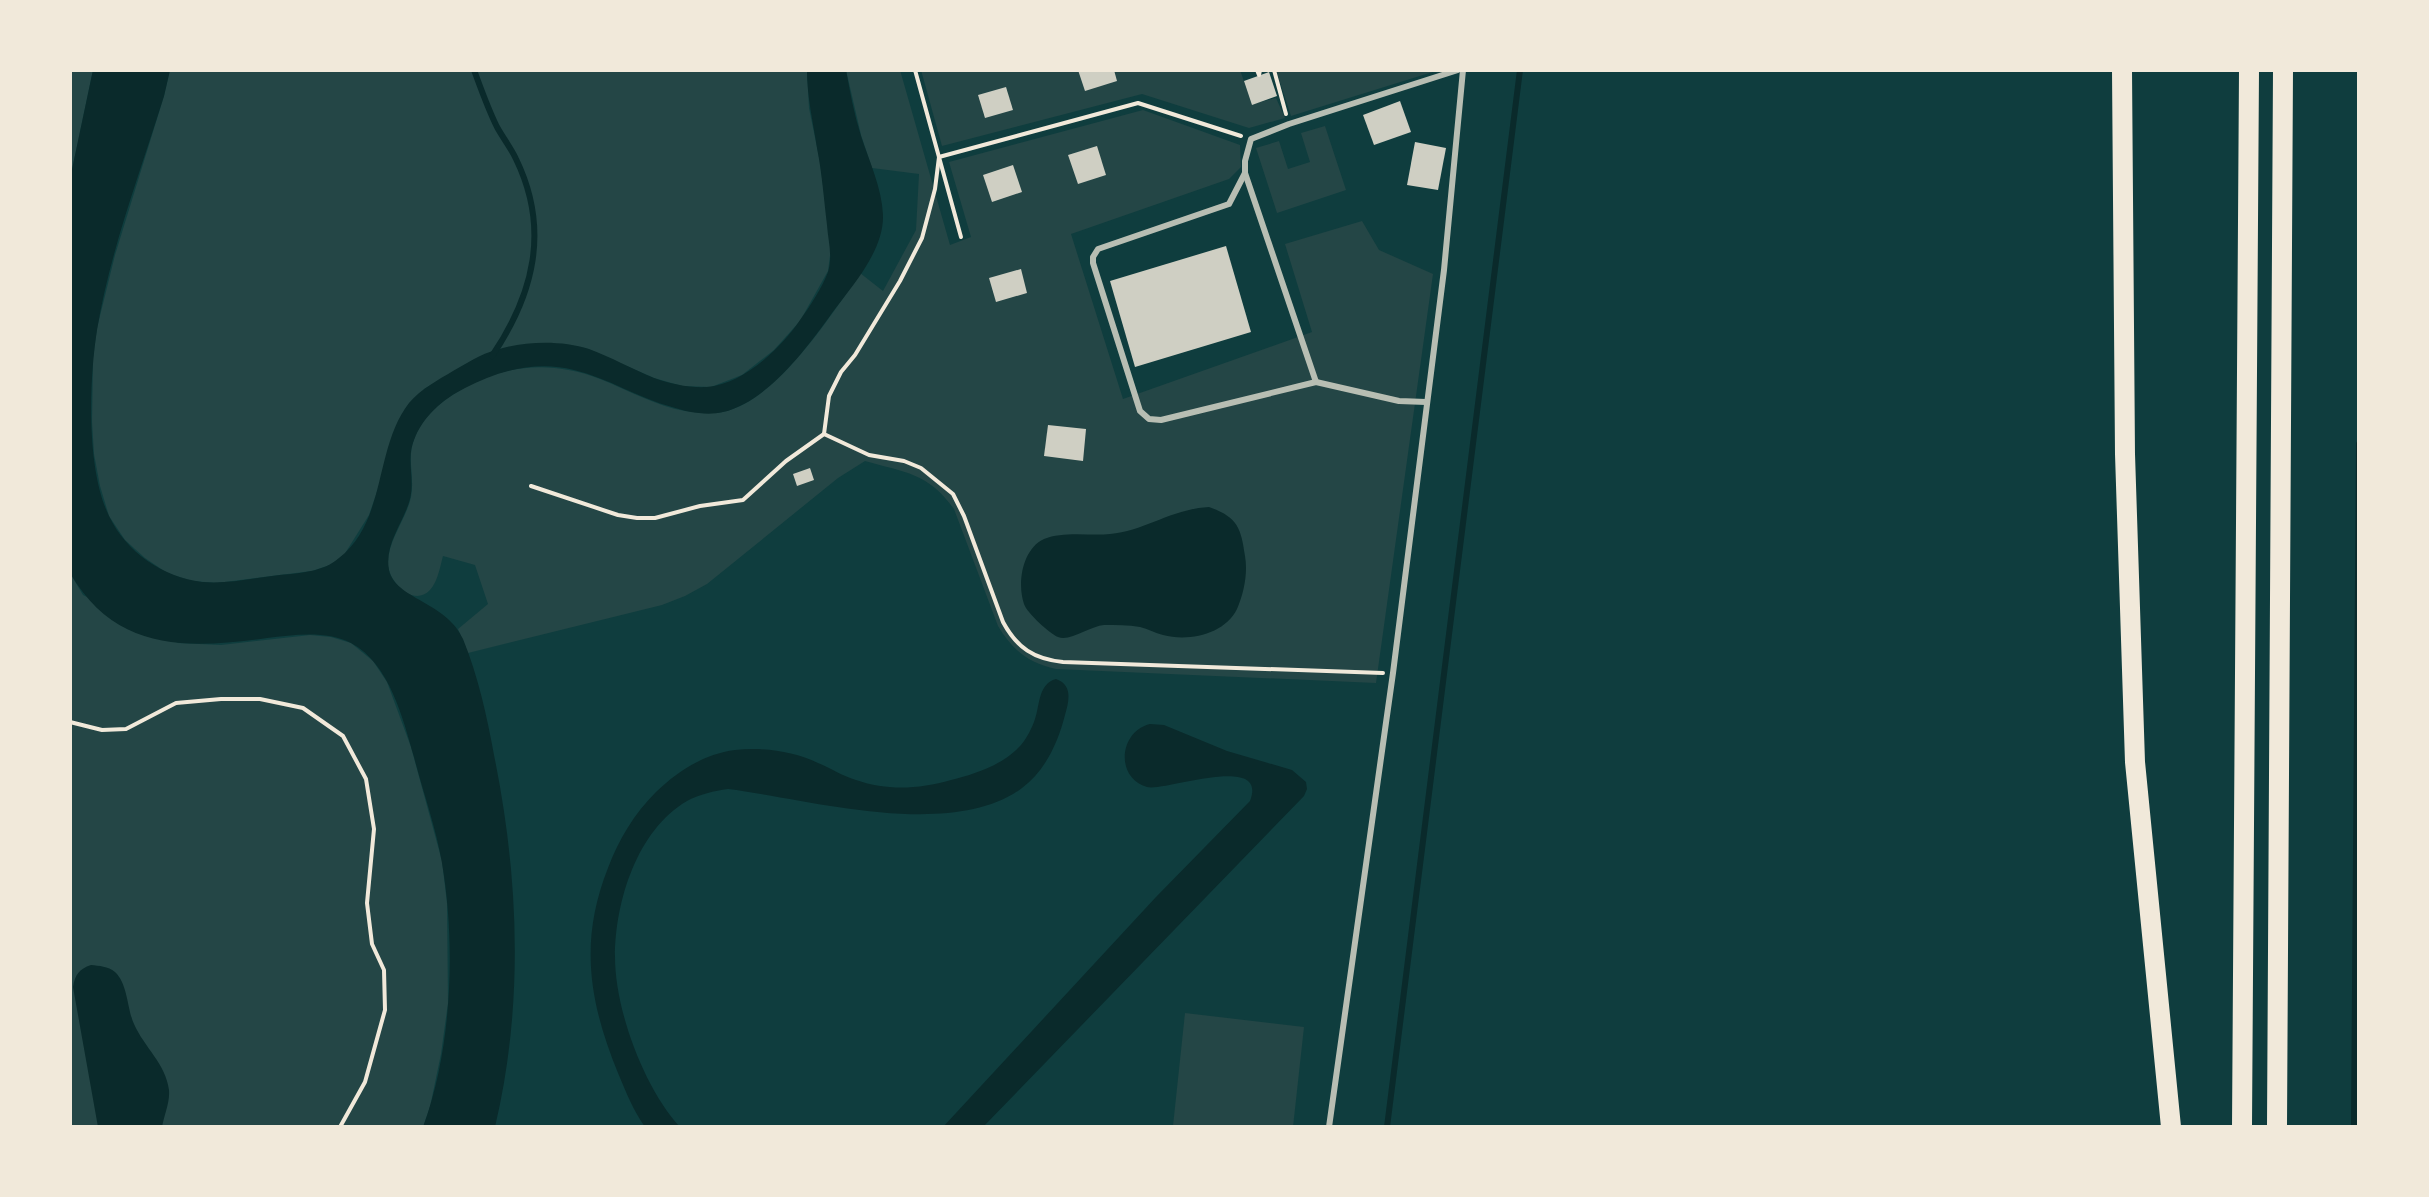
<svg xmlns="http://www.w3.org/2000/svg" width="2429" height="1197" viewBox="0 0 2429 1197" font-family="Spectral,serif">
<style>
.green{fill:#244646}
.water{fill:#0a2a2b}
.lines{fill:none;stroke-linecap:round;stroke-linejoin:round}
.stream{stroke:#0a2a2b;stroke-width:6}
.building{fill:#cfcfc3}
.path{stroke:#f1e9da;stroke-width:4}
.service{stroke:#b8beb3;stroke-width:6}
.trunk{stroke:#f1e9da;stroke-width:20}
</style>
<rect width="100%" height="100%" fill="#0f3d3e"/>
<g class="green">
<path d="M70,70H93L70,179Z"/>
<path d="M170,70H807L809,108L820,162L831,248L828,271L800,321L774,350L742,375L711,387L682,386L654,378L588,349L561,344L524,345L496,350L473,360L424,389L377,492L369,515L344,555L330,565L312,571L217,583L192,581L167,573L145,558L125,540L109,516L100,486L94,454L92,422L93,358L97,328L115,255L164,96Z"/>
<path d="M846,70H900L950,245L971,237L949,162L1143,110L1240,145L1241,167L1229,179L1071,234L1123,399L1312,332L1285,244L1362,221L1379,250L1433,274L1376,683L1056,669C1029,663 1012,650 998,626L954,509C927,472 906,473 865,461L838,478L707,584L685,596L662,605L468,653L458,629L488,604L475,565L443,556C440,567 438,581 430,590C414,607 390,584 388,565C387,541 406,520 411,497C415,476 406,457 415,437C420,424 430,412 440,404C488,366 544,357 600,379C628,390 656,406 685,411C702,413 717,415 733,409C782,391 831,316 860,273L883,291L916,230L919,174L872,168L861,135Z"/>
<path d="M921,70H1240L1252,104L1276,98L1285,118L1249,128L1142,94L942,146Z"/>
<path d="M1276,70H1439L1291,116Z"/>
<path d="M1325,126L1346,190L1277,213L1256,148L1279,141L1288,169L1310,162L1301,133Z"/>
<path d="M2359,203V1127H2354Z"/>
<path d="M70,573L83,595L178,643L221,645L310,635L331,637L351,643L373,661L387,682L411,747L442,861L447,903L448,1003L441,1054L430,1107L423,1127H70Z"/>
<path d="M1185,1013L1304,1027L1293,1127L1173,1126Z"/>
</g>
<g class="water">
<path d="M93,70H170L164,96C140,173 110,251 97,330C89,381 86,469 109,516C126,552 163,577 202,582C226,584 248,579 272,576C285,574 298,574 311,571C321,569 331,565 339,558C387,521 374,448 409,403C421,389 438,380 453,371C467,363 481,354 496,350C524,341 561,340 589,349C611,357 632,369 654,378C671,384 689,388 707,387C744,384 781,348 800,320C809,308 823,286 828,272C833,256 828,241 827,225C824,200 822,173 817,148C813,122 807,97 807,70H846C850,92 854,114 861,136C869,161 882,188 883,215C884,251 852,286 832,313C807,348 767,402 723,412C707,416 687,412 672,407C638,398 608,378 574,370C536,360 498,371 465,388C443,399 423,416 414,440C406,459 415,479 410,499C404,522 384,544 389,570C395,599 447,602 463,639C478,676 487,716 494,755C519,877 524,1005 495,1127H423C452,1049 456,945 442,863C436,828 423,792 414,757C403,719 390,664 351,643C326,630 293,635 267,638C187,649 116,652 70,573V179Z"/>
<path d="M1209,507C1237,517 1241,527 1245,556C1248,573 1244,593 1237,609C1225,634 1189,642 1163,635C1155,633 1148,629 1140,627C1128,625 1116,625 1104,625C1090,626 1070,642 1058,637C1050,634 1027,613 1024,604C1017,584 1022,549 1044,539C1063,531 1090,536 1110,534C1145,531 1171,509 1209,507Z"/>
<path d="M1056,679C1073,685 1069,701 1065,715C1058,742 1046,770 1022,788C951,841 809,799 728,789C714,791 700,794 687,801C637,830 615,902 615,957C615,1010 644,1088 680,1127H645C633,1110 626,1092 618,1073C589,1002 579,941 608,868C619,839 634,814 656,792C678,771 704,754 735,750C762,747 793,751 818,763C831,768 842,776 856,780C888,791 919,789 951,780C975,774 1003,765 1021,745C1027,738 1032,728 1035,719C1040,705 1038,684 1056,679Z"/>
<path d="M1150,724L1164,725L1227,751L1292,770L1306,782L1307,789L1304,796L983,1127H943L1156,897L1250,801C1269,752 1164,792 1147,787C1114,777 1120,731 1150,724Z"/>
<path d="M91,965C99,966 108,966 115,972C128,984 127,1009 134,1024C144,1047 166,1064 169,1090C170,1103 164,1115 162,1127H98L73,987C75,975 79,969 91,965Z"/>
</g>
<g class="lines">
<g class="stream">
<path d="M474,70C481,89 488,109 497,127C503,138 511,148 516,159C550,229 534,294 492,356"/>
<path d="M1387,1127L1520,70"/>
<path d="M2354,1127L2359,444"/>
</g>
</g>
<g class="building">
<path d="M1078,70H1114L1117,81L1085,91Z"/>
<path d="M1269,72L1277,96L1252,105L1244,81Z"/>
<path d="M1006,87L1013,110L985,118L978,95Z"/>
<path d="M1400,101L1411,132L1374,145L1363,115Z"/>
<path d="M1415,142L1446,148L1438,190L1407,185Z"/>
<path d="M1097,146L1106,175L1078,184L1068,155Z"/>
<path d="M1013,165L1022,192L992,202L983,175Z"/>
<path d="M1226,246L1251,332L1135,367L1110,281Z"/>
<path d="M1021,269L1027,293L996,302L989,278Z"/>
<path d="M1048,425L1086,429L1083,461L1044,456Z"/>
<path d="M810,468L814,480L797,486L793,474Z"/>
</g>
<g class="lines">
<g class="path">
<path d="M915,70L961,237"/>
<path d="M1257,70L1259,75L1260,70"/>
<path d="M1274,70L1286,114"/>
<path d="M824,434L829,396L841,372L855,355L900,281L922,238L935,189L939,157L1138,103L1241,136"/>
<path d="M531,486L618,515L637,518H655L700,506L743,500L786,461L824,434L869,455L904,461L921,468L953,494L964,516L1003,622C1017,648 1034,659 1063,662L1383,673"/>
<path d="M70,722L102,730L126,729L176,703L221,699H260L303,708L343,736L366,779L374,829L367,903L372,944L384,970L385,1010L365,1082L340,1127"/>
</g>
<g class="service">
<path d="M1245,173L1316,382"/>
<path d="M1426,402L1399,401L1316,382L1161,420L1149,419L1140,411L1093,263V257L1098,249L1229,204L1245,173V161L1251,139L1289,124L1458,70"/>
<path d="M1329,1127L1393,673L1444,270L1463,70"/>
</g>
<g class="trunk">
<path d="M2122,70L2125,454L2135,762L2171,1127"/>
<path d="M2242,1127L2249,70"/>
<path d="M2277,1127L2283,70"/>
</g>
</g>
<rect width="2429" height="1197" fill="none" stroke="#f1e9da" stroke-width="144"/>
</svg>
